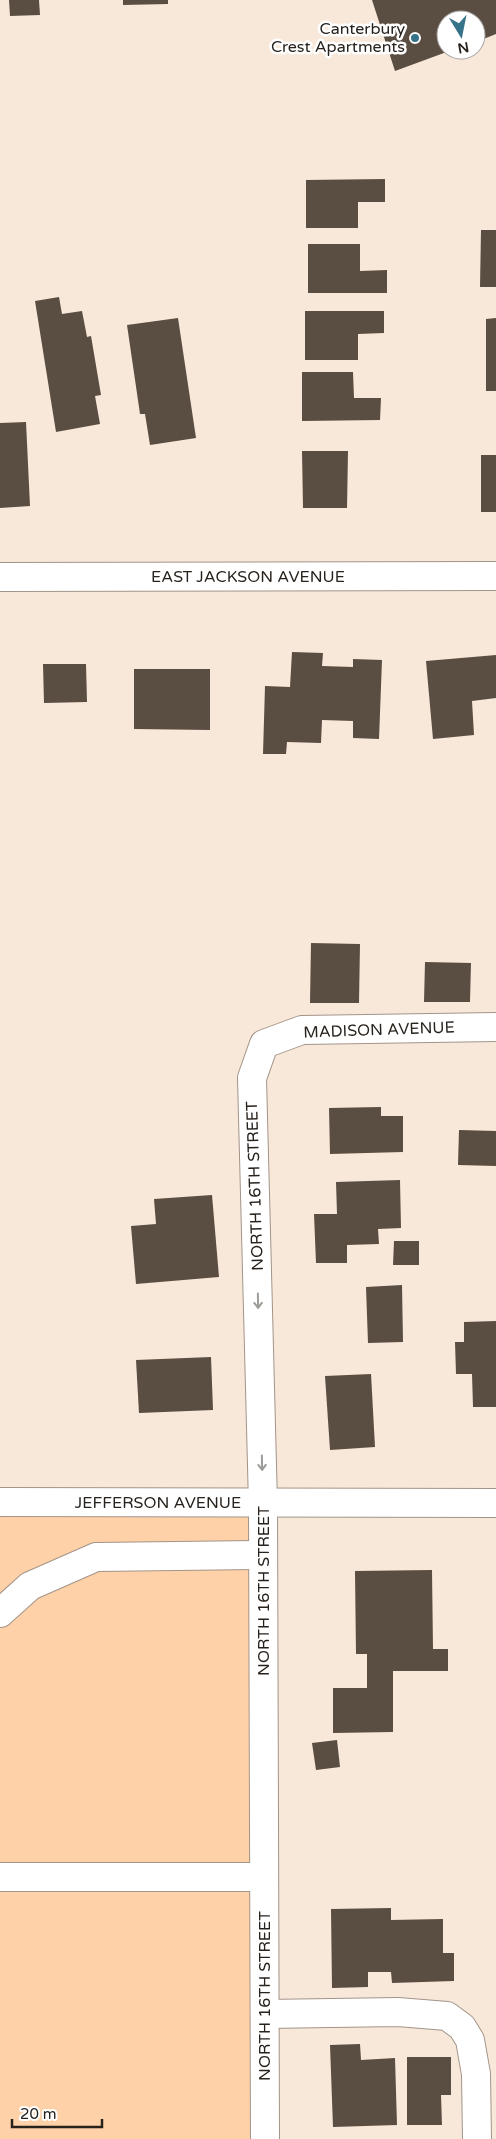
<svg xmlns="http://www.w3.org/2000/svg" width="496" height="2139" viewBox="0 0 496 2139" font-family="'Varela Round',sans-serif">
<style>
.green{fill:#ffd1a9}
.building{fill:#5a4d41}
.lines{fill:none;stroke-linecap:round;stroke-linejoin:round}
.minor-casing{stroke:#a39488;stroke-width:30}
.minor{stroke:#fff;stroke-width:28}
.oneway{stroke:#9e9c99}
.poi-dot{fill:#367289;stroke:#fff;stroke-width:2}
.labels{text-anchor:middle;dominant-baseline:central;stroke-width:5;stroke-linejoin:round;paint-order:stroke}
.poi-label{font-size:16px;fill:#28221d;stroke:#fff;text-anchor:end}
.street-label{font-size:16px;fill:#28221d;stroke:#fff}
</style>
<rect width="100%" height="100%" fill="#f8e8da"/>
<path class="green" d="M0,1502L263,1504L265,2139H0Z"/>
<g class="building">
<path d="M9,0H39L40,15L10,16Z"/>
<path d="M123,0H168V4L123,5Z"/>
<path d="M372,0H496V34L476,42V20H446V50H452L395,71Z"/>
<path d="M385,179V202H358V228H306V180Z"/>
<path d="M481,230H496V287H480Z"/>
<path d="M308,244H360V271L387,270V293H308Z"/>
<path d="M59,297L62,314L82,311L87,337L91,336L101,395L95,396L100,424L56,432L35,301Z"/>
<path d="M305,311H384V333L358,334V360H305Z"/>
<path d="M178,318L196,438L150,445L145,414H140L127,325Z"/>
<path d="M496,318V391H486V319Z"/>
<path d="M302,372H353L354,398H381L380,420L302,421Z"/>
<path d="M26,422L30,506L0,508V423Z"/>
<path d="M302,451H348L347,508H303Z"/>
<rect x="481" y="455" width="15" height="57"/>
<path d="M292,652L323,653L322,666L353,667V659L382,660L379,739L353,738V721L322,720L321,743L287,742L286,754H263L265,686L290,687Z"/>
<path d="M496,655V698L472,701L474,735L433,739L426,661Z"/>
<path d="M43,664H86L87,702L44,703Z"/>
<path d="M134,669H210V730L134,729Z"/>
<path d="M311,943L360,944L359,1003H310Z"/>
<path d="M425,962L471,963L470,1002H424Z"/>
<path d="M381,1107V1116H403V1152L330,1154L329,1108Z"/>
<path d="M459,1130L496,1131V1166L458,1165Z"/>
<path d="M400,1180L401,1228L378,1229L379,1244L347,1245V1263H316L314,1214H337L336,1182Z"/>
<path d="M212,1195L219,1277L136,1284L131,1226L156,1224L154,1199Z"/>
<path d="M394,1241H419V1265H393Z"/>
<path d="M402,1285L403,1342L368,1343L366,1287Z"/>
<path d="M496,1321V1407H473L472,1374H456L455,1342H464V1322Z"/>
<path d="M211,1357L213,1410L139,1413L136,1360Z"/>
<path d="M371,1374L375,1447L330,1450L325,1376Z"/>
<path d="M432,1570L433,1649H448V1671H393V1732L333,1733V1688H367V1654H356L355,1571Z"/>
<path d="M337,1740L340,1767L316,1770L312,1743Z"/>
<path d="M391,1908V1920L443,1919V1953H454V1981L392,1983L391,1972H368V1987L332,1988L331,1909Z"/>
<path d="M360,2044L361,2060L395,2058L397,2125L333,2127L330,2045Z"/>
<path d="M407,2057H451V2095H441L442,2125H407Z"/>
</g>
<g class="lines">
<g class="minor-casing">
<g id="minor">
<path d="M0,577L496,576"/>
<path d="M0,1502L496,1503"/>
<path d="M0,1613L30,1586L96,1557L263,1555"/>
<path d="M0,1877H264"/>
<path d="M265,2014L398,2012L447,2016L462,2027L470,2040L476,2074L477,2139"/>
<path d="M265,2139L263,1504L252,1078L264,1044L302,1030L496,1027"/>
</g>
</g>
<use href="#minor" class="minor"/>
</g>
<defs><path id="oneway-shaft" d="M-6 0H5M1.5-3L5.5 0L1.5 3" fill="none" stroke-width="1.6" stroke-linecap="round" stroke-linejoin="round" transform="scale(1.25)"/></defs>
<g class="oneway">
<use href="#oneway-shaft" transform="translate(258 1301) rotate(89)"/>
<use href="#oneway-shaft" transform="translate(262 1463) rotate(89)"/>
</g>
<circle class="poi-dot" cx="415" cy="38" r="5"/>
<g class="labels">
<g class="poi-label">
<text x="405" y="29">Canterbury<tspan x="405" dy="18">Crest Apartments</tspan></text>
</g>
<g class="street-label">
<text x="248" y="577">EAST JACKSON AVENUE</text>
<text transform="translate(379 1030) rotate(-2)">MADISON AVENUE</text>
<text transform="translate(255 1186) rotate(-92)">NORTH 16TH STREET</text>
<text x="158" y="1503">JEFFERSON AVENUE</text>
<text transform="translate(264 1591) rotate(-90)">NORTH 16TH STREET</text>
<text transform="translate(265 1996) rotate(-90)">NORTH 16TH STREET</text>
</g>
</g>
<g transform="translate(461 35) rotate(170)"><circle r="24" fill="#ffffff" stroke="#a9a7a5"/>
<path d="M0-4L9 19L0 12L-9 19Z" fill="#367289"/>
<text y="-8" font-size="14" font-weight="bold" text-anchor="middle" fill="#28221d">N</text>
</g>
<path d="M12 2119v8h90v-8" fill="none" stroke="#28221d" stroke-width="2.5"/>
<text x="20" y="2119" font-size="15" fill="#28221d" stroke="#ffffff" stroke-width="4" paint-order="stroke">20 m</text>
</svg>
